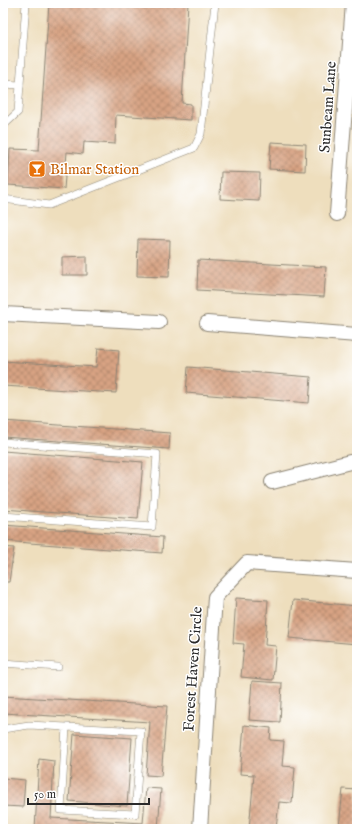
<svg xmlns="http://www.w3.org/2000/svg" width="360" height="832" viewBox="0 0 360 832" font-family="'IM FELL English',serif">
<style>
.building{fill:url(#building-cross-hatch)}
.lines{fill:none;stroke-linecap:round;stroke-linejoin:round}
.lane-casing{stroke:#8c8474;stroke-width:8}
.street-casing{stroke:#8c8474;stroke-width:16}
.lane{stroke:#fff;stroke-width:7}
.street{stroke:#fff;stroke-width:14}
.labels{text-anchor:middle;dominant-baseline:central;stroke-width:3;stroke-linejoin:round;paint-order:stroke}
.street-label{font-size:15px;fill:#2b2b2b;stroke:#fff}
.food-label{font-size:15px;fill:#c56008;stroke:#fff;text-anchor:start}
</style>
<defs>
<pattern id="building-cross-hatch" width="8" height="8" patternUnits="userSpaceOnUse"><rect width="8" height="8" fill="#d8a383"/><path d="M0 0l8 8M0 8l8-8" fill="none" stroke="#af856b"/></pattern>
</defs>
<rect width="100%" height="100%" fill="#fff"/>
<filter id="ink" filterUnits="userSpaceOnUse"><feTurbulence type="fractalNoise" baseFrequency=".025" numOctaves="2"/><feDisplacementMap in="SourceGraphic" scale="8" xChannelSelector="R" yChannelSelector="G"/><feConvolveMatrix kernelMatrix="1 2 1 2 8 2 1 2 1" color-interpolation-filters="sRGB"/></filter>
<filter id="wash" filterUnits="userSpaceOnUse"><feTurbulence type="fractalNoise" baseFrequency=".012" numOctaves="4" result="noise"/><feDisplacementMap in="SourceGraphic" scale="16" xChannelSelector="R" yChannelSelector="G"/><feGaussianBlur stdDeviation="0.9" result="paint"/><feColorMatrix in="noise" values="0 0 0 0 0 0 0 0 0 0 0 0 0 0 0 0 0 1.4 0 .05"/><feComposite in="paint" operator="in"/></filter>
<g filter="url(#wash)">
<rect width="100%" height="100%" fill="#eedebd"/>
<g id="blocks">
<g class="building">
<path d="M49,3H188L182,103L191,104V120L116,115L115,144L84,142L83,154L67,152L64,189L8,185L10,149L39,150Z"/>
<path d="M271,142L306,144L305,171L269,169Z"/>
<path d="M221,172L260,173L259,201L220,199Z"/>
<path d="M138,239L170,240L169,277L137,276Z"/>
<path d="M87,256V275H62V257Z"/>
<path d="M198,260L326,267L324,297L197,290Z"/>
<path d="M98,348L119,350L116,393L3,386V361L96,367Z"/>
<path d="M188,367L311,377L309,403L186,393Z"/>
<path d="M3,421L170,433L169,449L3,437Z"/>
<path d="M3,451L143,462L138,519L3,509Z"/>
<path d="M3,525L163,537L162,553L3,541Z"/>
<path d="M3,547L14,548L9,582H3Z"/>
<path d="M236,598L268,600L265,645L276,646L273,680L241,677L244,644L233,643Z"/>
<path d="M293,600L357,606V644L289,638Z"/>
<path d="M252,681L282,683L280,722L249,720Z"/>
<path d="M3,696L167,706L161,776L146,775L150,722L3,713Z"/>
<path d="M244,725L271,728L270,740L284,741L282,766L295,767L292,803L279,802L276,829H249L254,775L240,774Z"/>
<path d="M74,734L132,738L127,806L69,801Z"/>
<path d="M39,759L54,761L51,818L143,823L146,788L161,789L158,829H35Z"/>
<path d="M3,778L25,780L23,807L3,806Z"/>
<path d="M343,789L357,790V828L339,827Z"/>
</g>
</g>
</g>
<g filter="url(#ink)">
<use href="#blocks" fill-opacity="0" stroke="#8c8474" stroke-width="1"/>
<g class="lines">
<g class="lane-casing">
<g id="lane">
<path d="M3,84L20,85"/>
<path d="M3,126L18,112L26,3"/>
<path d="M3,199L49,205L194,148L201,134L215,3"/>
<path d="M3,442L157,454L152,527L3,516"/>
<path d="M3,663L58,667"/>
<path d="M3,729L29,725L141,731L135,814L61,810L66,727"/>
</g>
</g>
<g class="street-casing">
<g id="street">
<path d="M337,214L353,3"/>
<path d="M3,314L159,322"/>
<path d="M207,323L357,335"/>
<path d="M272,482L350,462L357,463"/>
<path d="M200,829L215,597L247,563L357,571"/>
</g>
</g>
<use href="#lane" class="lane"/>
<use href="#street" class="street"/>
</g>
</g>
<defs>
<g id="bar-square" transform="scale(0.9)"><rect x="-9" y="-9" width="18" height="18" rx="4" fill="#e8710a" stroke="#fff"/><path d="M-6-5H6L.8 .8V4.5H3.5V6h-7V4.5H-.8V.8Z" fill="#fff"/></g>
</defs>
<g fill-rule="evenodd">
<use href="#bar-square" x="37" y="169"/>
</g>
<g class="labels">
<g class="street-label">
<text transform="translate(328 107) rotate(-86)">Sunbeam Lane</text>
<text transform="translate(193 669) rotate(-86)">Forest Haven Circle</text>
</g>
<g class="food-label">
<text x="50" y="169">Bilmar Station</text>
</g>
</g>
<rect width="360" height="832" fill="none" stroke="#fff" stroke-width="16"/>
<path d="M28 798v6h121v-6" fill="none" stroke="#2b2b2b" stroke-width="2"/>
<text x="34" y="798" font-size="12" fill="#2b2b2b" stroke="#ffffff" stroke-width="3" paint-order="stroke">50 m</text>
</svg>
